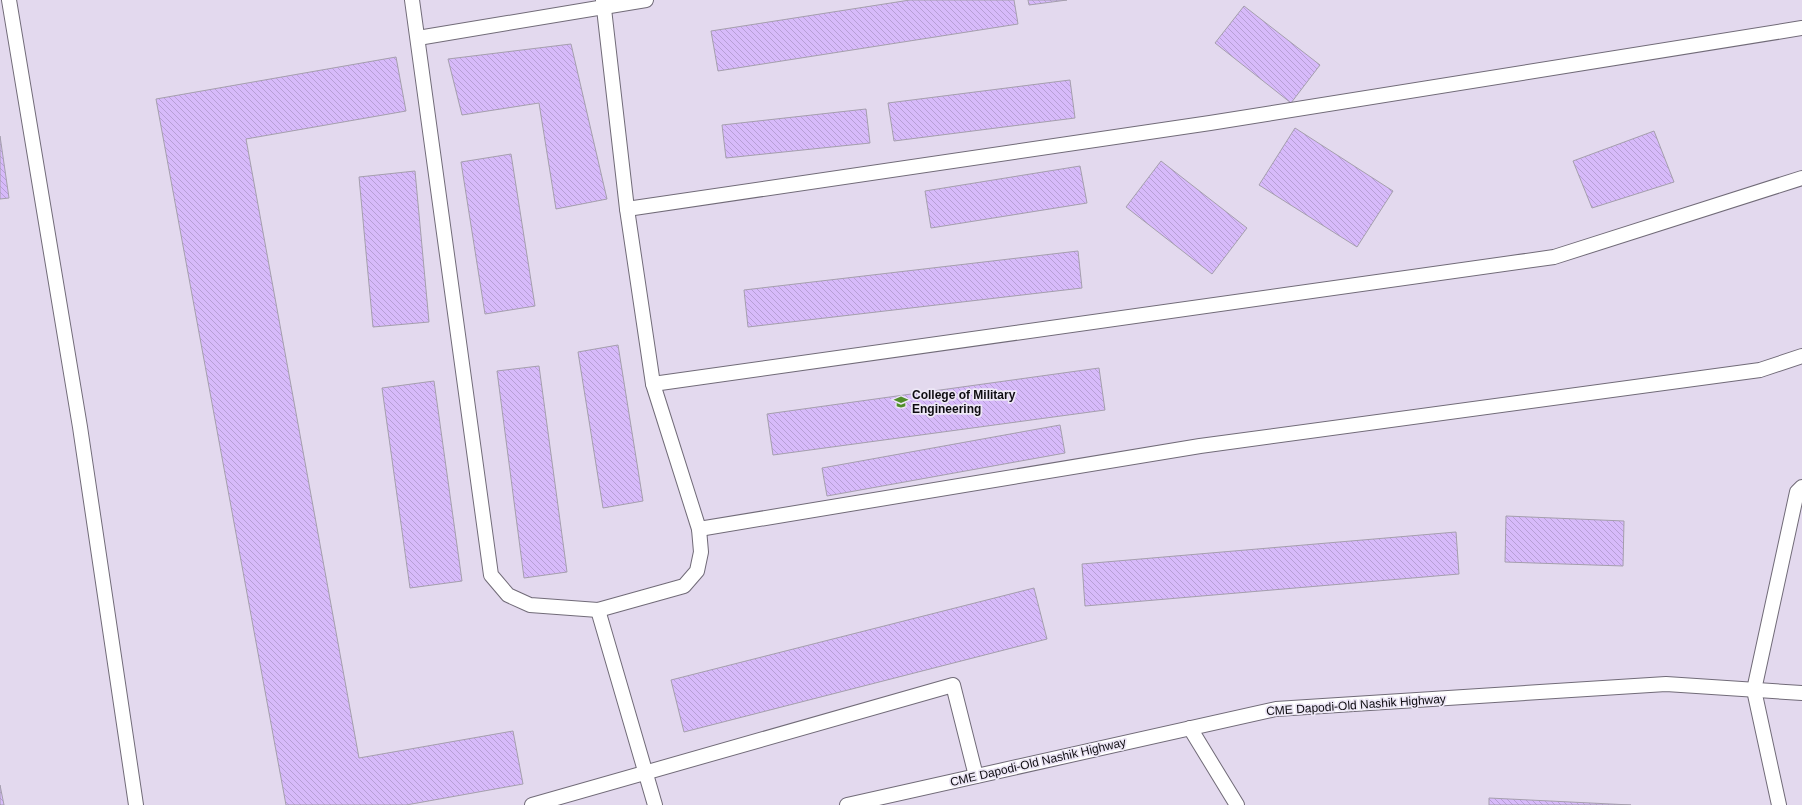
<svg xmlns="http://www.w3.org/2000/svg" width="1802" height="805" viewBox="0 0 1802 805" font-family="Helvetica,sans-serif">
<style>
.built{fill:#e3d9ee}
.building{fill:url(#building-back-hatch);stroke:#a59fad}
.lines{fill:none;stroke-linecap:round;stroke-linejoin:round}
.lane-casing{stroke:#716b78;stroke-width:16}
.lane{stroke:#fff;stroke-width:14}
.labels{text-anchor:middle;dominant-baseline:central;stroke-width:3.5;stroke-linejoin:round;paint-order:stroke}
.poi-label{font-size:12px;font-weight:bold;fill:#0e0c11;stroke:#ede7f6;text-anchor:start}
.street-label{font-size:12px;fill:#0e0c11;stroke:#ede7f6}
</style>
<defs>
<pattern id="building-back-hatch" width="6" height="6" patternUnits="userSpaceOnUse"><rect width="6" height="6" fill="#d7bafa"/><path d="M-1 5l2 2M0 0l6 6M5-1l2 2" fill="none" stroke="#b79fd5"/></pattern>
</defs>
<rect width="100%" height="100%" fill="#ede7f6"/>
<rect class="built" x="0" y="0" width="1802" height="805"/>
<g class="building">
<path d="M910,0H1014L1018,24L718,71L711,31Z"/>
<path d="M1028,0H1067L1029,5Z"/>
<path d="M1244,6L1320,65L1291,103L1215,43Z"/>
<path d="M571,44L607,199L556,209L539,103L462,115L448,59Z"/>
<path d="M396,57L406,111L246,139L359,758L513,731L523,784L406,805H286L156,99Z"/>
<path d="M1070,80L1075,118L894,141L888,103Z"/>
<path d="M866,109L870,143L726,158L722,125Z"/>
<path d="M1295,128L1393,191L1357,247L1259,185Z"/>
<path d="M1654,131L1674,182L1592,208L1573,161Z"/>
<path d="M0,136L9,198L0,199Z"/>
<path d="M511,154L535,306L485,314L461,162Z"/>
<path d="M1161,161L1247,228L1212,274L1126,207Z"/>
<path d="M1080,166L1087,203L931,228L925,191Z"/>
<path d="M415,171L429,322L373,327L359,177Z"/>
<path d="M1078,251L1082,288L748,327L744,290Z"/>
<path d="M618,345L643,501L603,508L578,352Z"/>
<path d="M539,366L567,572L524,578L497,371Z"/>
<path d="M1099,368L1105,410L773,455L767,414Z"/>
<path d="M434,381L462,581L410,588L382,388Z"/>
<path d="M1060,425L1065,453L827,496L822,468Z"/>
<path d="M1506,516L1624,521L1623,566L1505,562Z"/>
<path d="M1456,532L1459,574L1085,606L1082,564Z"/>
<path d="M1034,588L1047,639L684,732L671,680Z"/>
<path d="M0,785L4,805H0Z"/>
<path d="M1489,798L1631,805H1489Z"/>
</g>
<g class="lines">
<g class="lane-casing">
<g id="lane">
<path d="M9,0L80,427L136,805"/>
<path d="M412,0L491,575L508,595L530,605L598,610L684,586L697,571L701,552L699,529L653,384L627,209L603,0"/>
<path d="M418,38L646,0"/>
<path d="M627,209L1210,123L1802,28"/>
<path d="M653,384L1554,257L1802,178"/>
<path d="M699,529L1200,446L1760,370L1802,356"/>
<path d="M598,610L655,805"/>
<path d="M1190,728L1237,805"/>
<path d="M532,805L953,685L976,776"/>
<path d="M847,805L1276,709L1666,684L1802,693"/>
<path d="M1779,805L1754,690L1797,492L1802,487"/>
</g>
</g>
<use href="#lane" class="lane"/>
</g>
<defs>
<g id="university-bare" transform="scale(1.08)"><path d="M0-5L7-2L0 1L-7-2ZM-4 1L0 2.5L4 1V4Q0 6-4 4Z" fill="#518d2b" stroke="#ede7f6" stroke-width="2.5" paint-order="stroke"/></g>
</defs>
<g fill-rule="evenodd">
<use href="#university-bare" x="901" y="402"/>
</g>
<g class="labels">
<g class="poi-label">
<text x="912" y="395">College of Military<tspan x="912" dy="14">Engineering</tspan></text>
</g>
<g class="street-label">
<text transform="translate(1356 705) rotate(-4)">CME Dapodi-Old Nashik Highway</text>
<text transform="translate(1038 762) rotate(-13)">CME Dapodi-Old Nashik Highway</text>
</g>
</g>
</svg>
